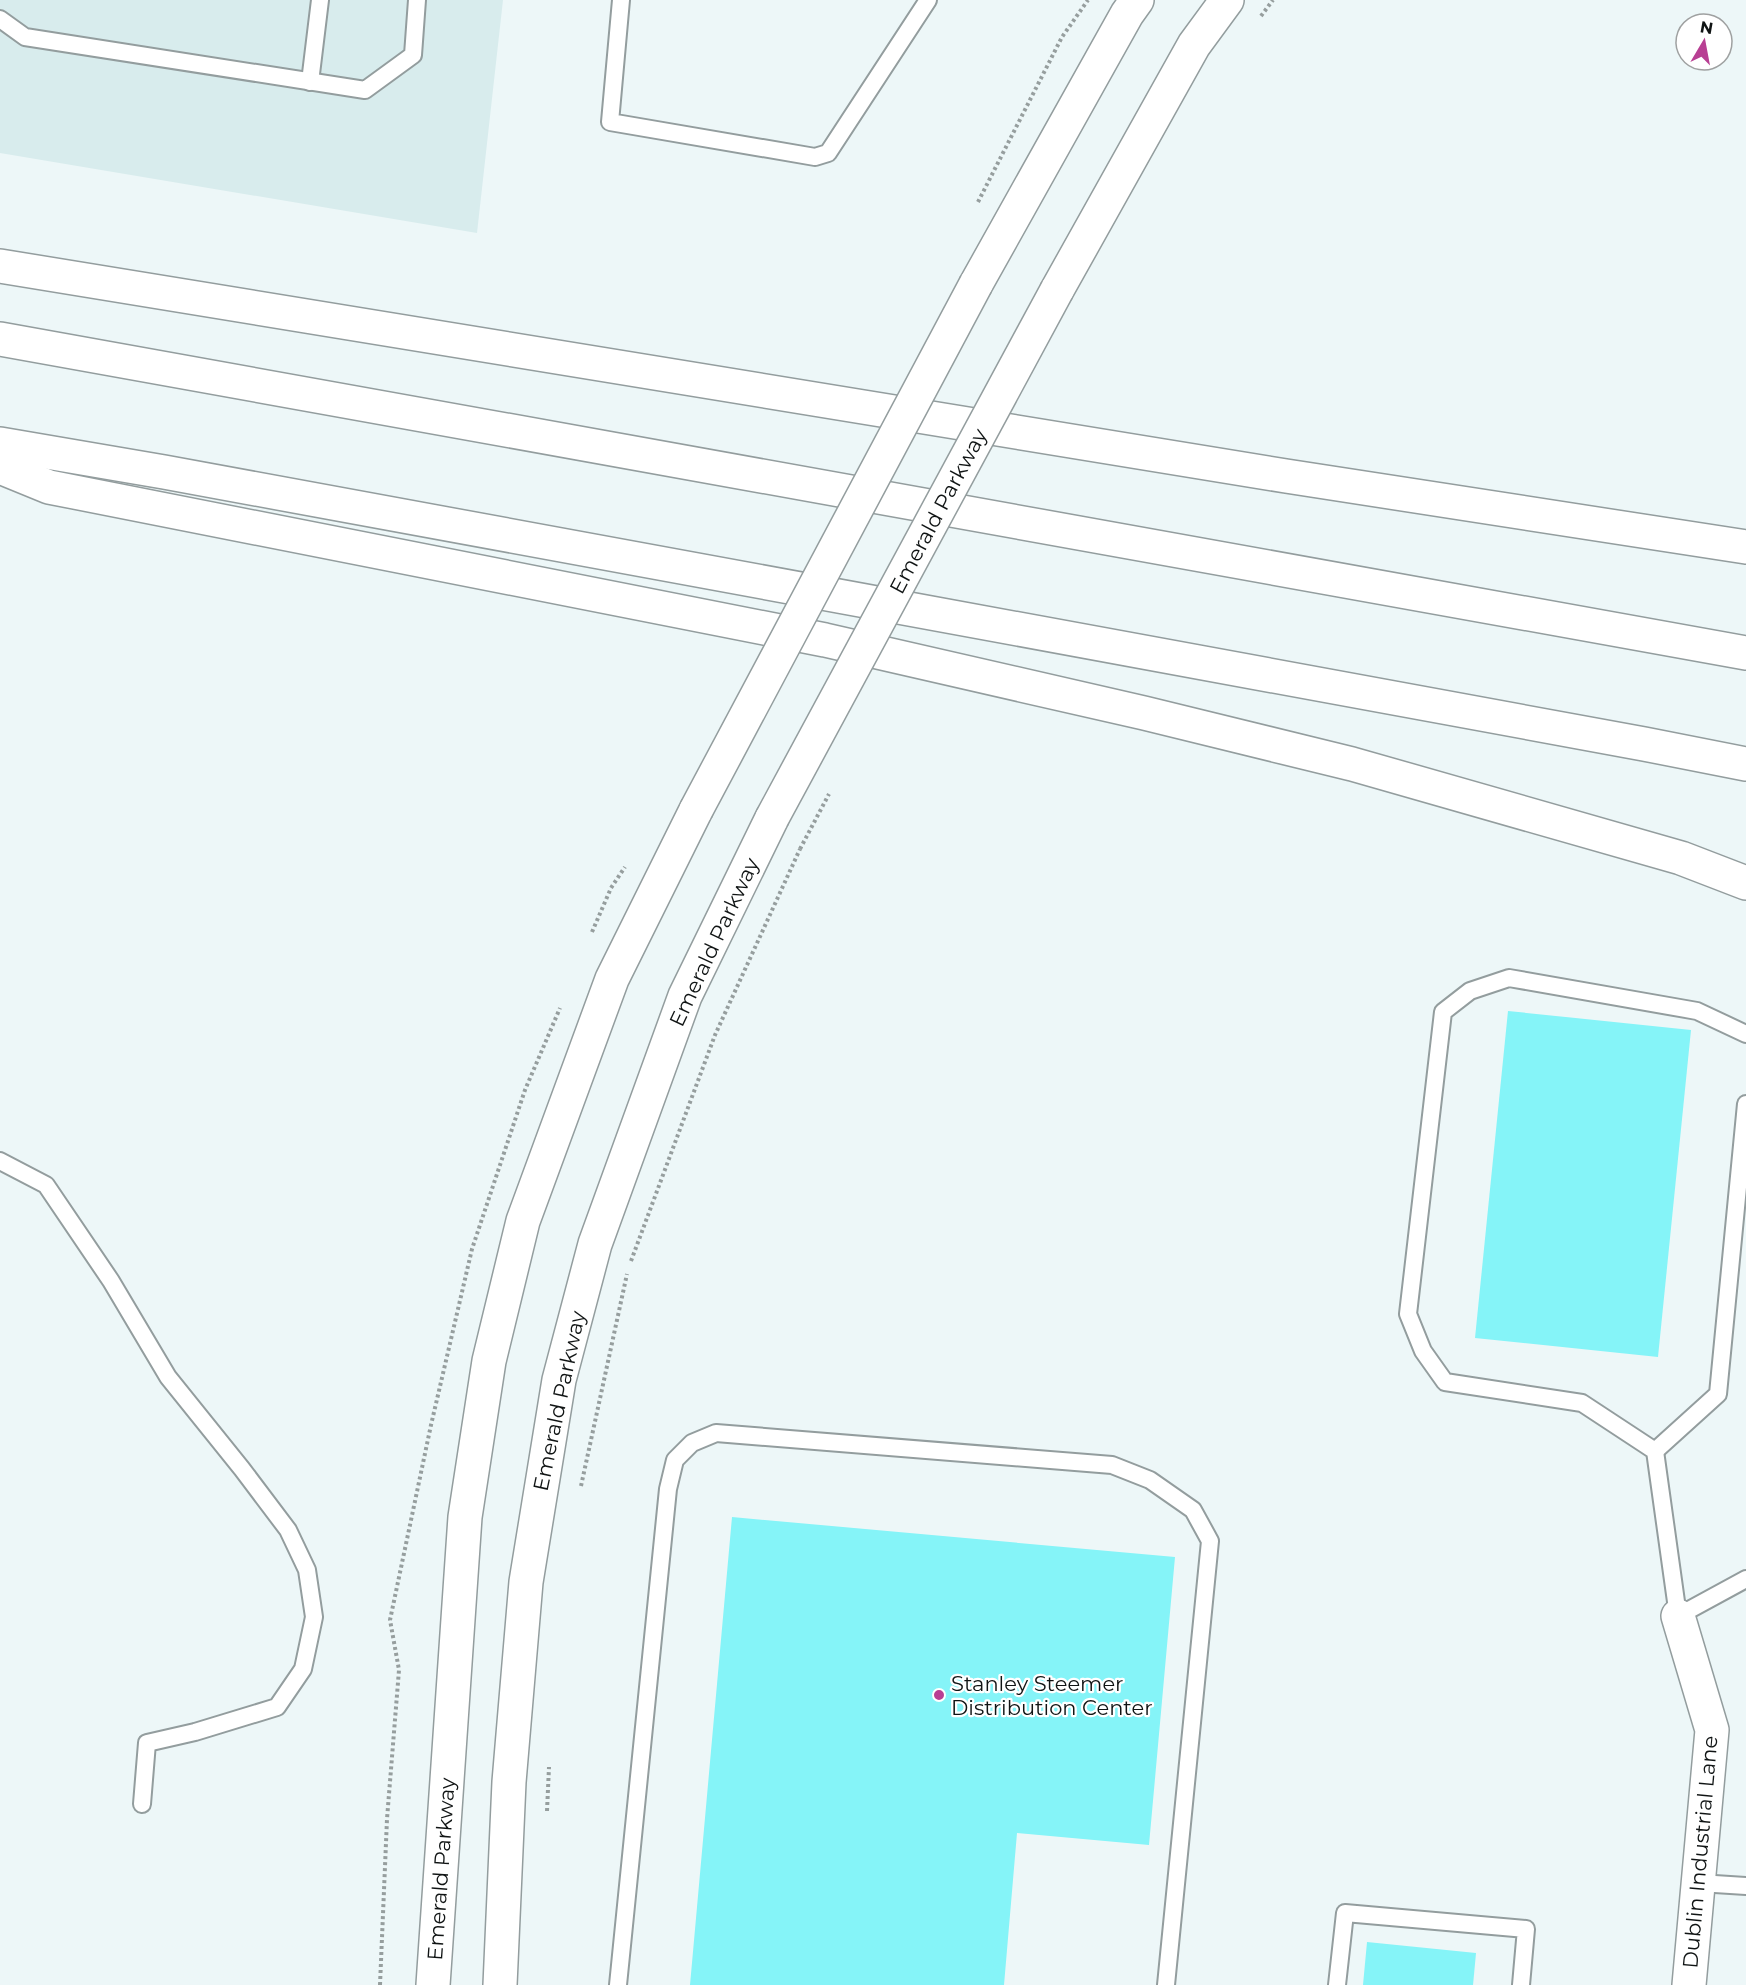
<svg xmlns="http://www.w3.org/2000/svg" width="1746" height="1985" viewBox="0 0 1746 1985" font-family="Montserrat,sans-serif">
<style>
.built{fill:#d8eced}
.building{fill:#85f4f8}
.lines{fill:none;stroke-linecap:round;stroke-linejoin:round}
.service-casing{stroke:#939d9e;stroke-width:20}
.minor-casing{stroke:#939d9e;stroke-width:36}
.secondary-casing{stroke:#939d9e;stroke-width:36}
.motorway-casing{stroke:#939d9e;stroke-width:36}
.path{stroke:#969e9e;stroke-width:4;stroke-dasharray:3 3;stroke-linecap:butt}
.service{stroke:#fff;stroke-width:16}
.minor{stroke:#fff;stroke-width:33}
.secondary{stroke:#fff;stroke-width:33}
.motorway{stroke:#fff;stroke-width:33}
.secondary-bridge-casing{stroke:#939d9e;stroke-width:36;stroke-linecap:butt}
.path-bridge{stroke:#969e9e;stroke-width:4;stroke-dasharray:3 3;stroke-linecap:butt}
.secondary-bridge{stroke:#fff;stroke-width:33}
.poi-dot{fill:#b83f93;stroke:#fff;stroke-width:2}
.labels{text-anchor:middle;dominant-baseline:central;stroke-width:4.5;stroke-linejoin:round;paint-order:stroke}
.street-label{font-size:21px;fill:#101414;stroke:#fff}
.poi-label{font-size:21px;fill:#101414;stroke:#fff;text-anchor:start}
</style>
<rect width="100%" height="100%" fill="#edf7f8"/>
<path class="built" d="M0,0H503L477,233L0,153Z"/>
<g class="building">
<path d="M1508,1011L1691,1030L1658,1357L1475,1338Z"/>
<path d="M732,1517L1175,1557L1149,1845L1017,1833L1004,1985H690Z"/>
<path d="M1367,1942L1476,1953L1473,1985H1363Z"/>
</g>
<g class="lines">
<g class="service-casing">
<g id="service">
<path d="M621,0L610,122L815,157L828,153L928,0"/>
<path d="M0,19L25,37L365,90L413,55L417,0"/>
<path d="M310,82L320,0"/>
<path d="M1746,1034L1697,1011L1509,978L1470,991L1443,1012L1408,1314L1423,1351L1445,1382L1582,1403L1655,1451L1678,1616L1746,1579"/>
<path d="M0,1161L46,1185L111,1281L168,1377L242,1469L288,1530L307,1570L314,1617L303,1669L277,1707L195,1732L147,1743L142,1804"/>
<path d="M1655,1451L1718,1394L1746,1104"/>
<path d="M1699,1883L1746,1886"/>
<path d="M618,1985L668,1489L675,1460L692,1443L716,1433L1112,1465L1150,1480L1193,1510L1210,1541L1166,1985"/>
<path d="M1337,1985L1345,1913L1526,1929L1521,1985"/>
</g>
</g>
<g class="minor-casing">
<path id="minor" d="M1678,1616L1712,1730L1689,1985"/>
</g>
<g class="secondary-casing">
<g id="secondary">
<path d="M976,284L1127,14L1137,0"/>
<path d="M1057,290L1194,45L1227,0"/>
<path d="M433,1985L465,1517L489,1361L523,1221L612,979L696,810"/>
<path d="M500,1985L509,1782L526,1582L559,1380L595,1244L685,996L772,818"/>
</g>
</g>
<g class="motorway-casing">
<g id="motorway">
<path d="M0,266L1286,476L1746,547"/>
<path d="M0,339L1746,653"/>
<path d="M0,444L164,472L1644,744L1746,764"/>
<path d="M0,467L49,487L825,640L1144,713L1352,764L1681,858L1746,883"/>
</g>
</g>
<g class="path">
<path d="M1261,16L1273,0"/>
<path d="M978,202L1062,37L1088,0"/>
<path d="M592,932L611,888L625,867"/>
<path d="M631,1261L715,1035L800,849"/>
<path d="M581,1486L627,1274"/>
<path d="M547,1811L549,1767"/>
<path d="M380,1985L387,1819L399,1670L390,1620L431,1425L472,1249L525,1090L560,1008"/>
</g>
<use href="#service" class="service"/>
<use href="#minor" class="minor"/>
<use href="#secondary" class="secondary"/>
<use href="#motorway" class="motorway"/>
<g class="secondary-bridge-casing">
<g id="secondary-bridge">
<path d="M696,810L976,284"/>
<path d="M772,818L1057,290"/>
</g>
</g>
<path class="path-bridge" d="M800,849L829,794"/>
<use href="#secondary-bridge" class="secondary-bridge"/>
</g>
<circle class="poi-dot" cx="939" cy="1695" r="6"/>
<g class="labels">
<g class="street-label">
<text transform="translate(938 511) rotate(-62)">Emerald Parkway</text>
<text transform="translate(714 942) rotate(-65)">Emerald Parkway</text>
<text transform="translate(559 1401) rotate(-78)">Emerald Parkway</text>
<text transform="translate(1700 1852) rotate(-85)">Dublin Industrial Lane</text>
<text transform="translate(441 1869) rotate(-86)">Emerald Parkway</text>
</g>
<g class="poi-label">
<text x="951" y="1683">Stanley Steemer<tspan x="951" dy="24">Distribution Center</tspan></text>
</g>
</g>
<g transform="translate(1704 42) rotate(10)"><circle r="28" fill="#ffffff" stroke="#9fa1a1" stroke-width="1.5"/>
<path d="M0-4.5L10 22L0 15L-10 22Z" fill="#b83f93"/>
<text y="-9" font-size="16" font-weight="bold" text-anchor="middle" fill="#101414">N</text>
</g>
</svg>
